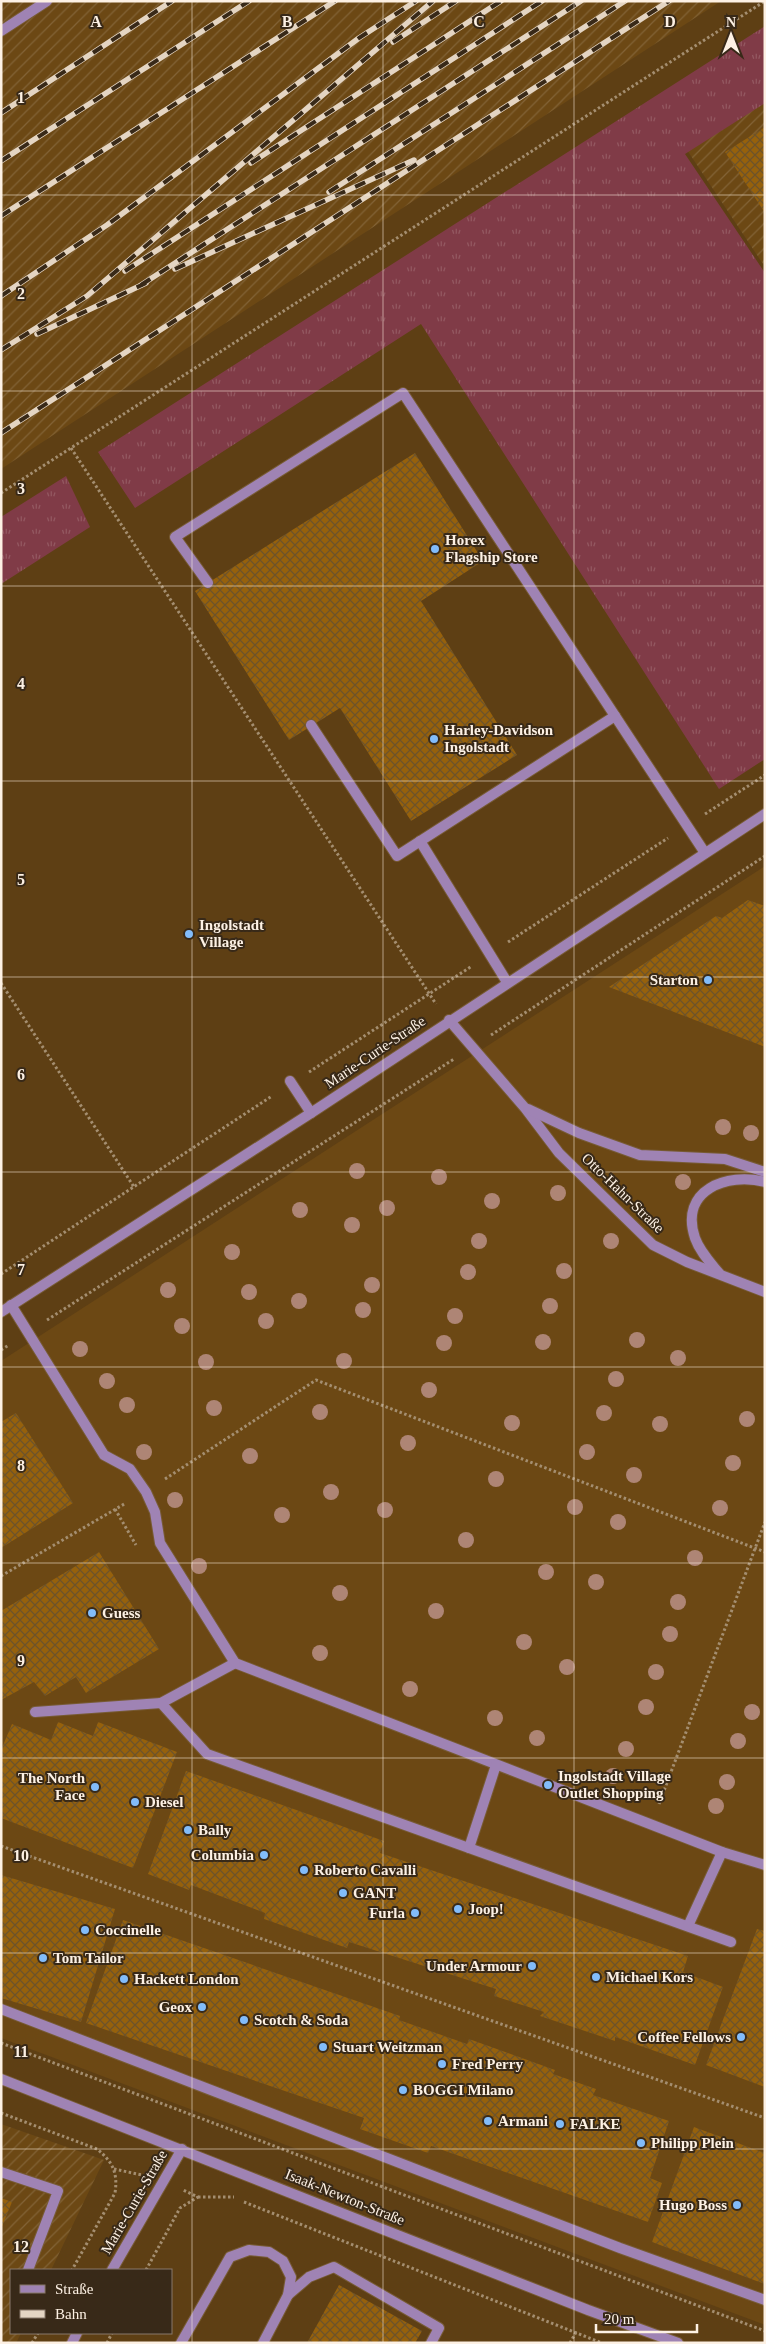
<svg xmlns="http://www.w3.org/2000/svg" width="766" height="2344" viewBox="0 0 766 2344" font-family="Georgia,serif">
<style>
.built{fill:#6c4814}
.industrial{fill:url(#industrial-furrows)}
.grass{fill:url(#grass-tufts)}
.building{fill:url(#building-cross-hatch)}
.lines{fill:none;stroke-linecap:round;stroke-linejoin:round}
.service-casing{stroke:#775b35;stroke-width:12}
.minor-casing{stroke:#775b35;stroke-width:12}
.path{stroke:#a48e70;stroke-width:3;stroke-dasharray:2.5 2.5;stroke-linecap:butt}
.service{stroke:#9f83b4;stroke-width:10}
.minor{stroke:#9f83b4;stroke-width:10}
.rail-casing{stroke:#e4d5c3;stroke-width:5.5}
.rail{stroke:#382918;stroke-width:4;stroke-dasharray:11;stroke-linecap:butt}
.tree{fill:#ae8575}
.grid{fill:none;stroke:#fdf1e4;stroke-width:1;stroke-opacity:0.55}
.poi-dot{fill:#82bcfa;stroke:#382918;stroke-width:2}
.labels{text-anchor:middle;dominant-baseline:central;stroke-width:4;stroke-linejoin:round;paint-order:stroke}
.poi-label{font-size:15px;font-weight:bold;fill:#fdf1e4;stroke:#382918;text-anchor:start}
.street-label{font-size:15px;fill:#fdf1e4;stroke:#382918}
.grid-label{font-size:16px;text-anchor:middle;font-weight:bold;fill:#fdf1e4;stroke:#382918;stroke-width:4;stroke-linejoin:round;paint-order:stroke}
</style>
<defs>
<pattern id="industrial-furrows" width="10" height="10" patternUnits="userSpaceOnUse" patternTransform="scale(1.25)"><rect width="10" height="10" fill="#6c4814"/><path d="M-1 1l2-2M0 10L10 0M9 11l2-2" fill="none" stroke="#826336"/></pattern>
<pattern id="grass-tufts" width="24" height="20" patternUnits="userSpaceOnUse" patternTransform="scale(1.25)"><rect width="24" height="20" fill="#803b47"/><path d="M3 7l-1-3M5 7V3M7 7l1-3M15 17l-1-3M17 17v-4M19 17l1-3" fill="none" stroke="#935861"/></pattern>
<pattern id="building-cross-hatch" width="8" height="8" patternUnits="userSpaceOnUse" patternTransform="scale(1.25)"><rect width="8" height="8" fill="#96610c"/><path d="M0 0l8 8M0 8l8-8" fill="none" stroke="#6d532b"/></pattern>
</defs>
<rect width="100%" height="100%" fill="#5e3f14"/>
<path class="built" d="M765,866V2325L1,2038V1361Z"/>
<g class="industrial">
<path d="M1,1H721L1,469Z"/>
<path d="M765,99V267L687,150Z"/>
<path d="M1,2124L104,2160L51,2270H11V2333H21L16,2343H1Z"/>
</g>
<g class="grass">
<path d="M765,26V103L685,154L765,273V759L719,789L421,324L135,508L98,452Z"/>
<path d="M66,476L90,527L1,584V517Z"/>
</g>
<g class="building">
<path d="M765,127V213L725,152Z"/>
<path d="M415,453L483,561L421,601L517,755L411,821L340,708L289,740L195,591Z"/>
<path d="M748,900L765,906V1047L609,987L716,916L722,918Z"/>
<path d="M16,1413L73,1503L1,1548V1422Z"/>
<path d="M99,1552L159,1649L86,1693L76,1677L45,1696L34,1682L1,1700V1611Z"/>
<path d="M58,1722L93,1736L98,1722L177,1752L133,1868L1,1818V1750L12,1724L51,1740Z"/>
<path d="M186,1771L384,1841L380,1853L688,1956L683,1972L723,1987L695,2065L615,2037V2041L540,2016L544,2012L494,1996L496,1989L349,1942L347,1948L264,1919L265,1913L191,1885L189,1890L148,1874Z"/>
<path d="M1,1875L115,1909L81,2022L1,1998Z"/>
<path d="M123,1920L400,2016L399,2020L467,2044L469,2039L555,2070L553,2074L596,2089L593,2095L669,2121L650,2178L662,2183L648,2222L431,2146L428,2153L360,2129L364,2118L86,2023Z"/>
<path d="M757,1929L765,1931V2087L706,2065Z"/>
<path d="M694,2127L765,2153V2284L652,2242Z"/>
<path d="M1,2198L12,2202L1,2229Z"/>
<path d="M339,2285L422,2331L415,2343H307Z"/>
</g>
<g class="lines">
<g class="service-casing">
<g id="service">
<path d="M1,31L47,1"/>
<path d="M208,583L175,537L403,393L705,853"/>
<path d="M311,725L397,856L615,716"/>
<path d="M420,841L507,982"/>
<path d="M290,1081L311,1113"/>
<path d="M11,1305L104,1455L130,1469L146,1492L155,1512L160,1543L235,1663L722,1852L765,1865"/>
<path d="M161,1703L235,1663"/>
<path d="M35,1712L161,1703L207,1754L731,1942"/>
<path d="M469,1848L496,1765"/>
<path d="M688,1926L722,1852"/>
<path d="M1,2009L620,2248L765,2300"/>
<path d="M1,2172L58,2191L28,2270"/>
<path d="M288,2295L309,2277L334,2267L439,2328L431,2343"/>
<path d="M181,2343L230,2257L249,2250L269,2252L283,2261L291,2277L288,2295L263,2343"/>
</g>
</g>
<g class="minor-casing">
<g id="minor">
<path d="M449,1020L525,1108L559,1153L653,1245L687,1262L765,1292"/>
<path d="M528,1109L579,1133L640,1155L725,1159L765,1172"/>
<path d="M719,1273C710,1262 700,1252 695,1238C679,1190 727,1172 765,1182"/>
<path d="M1,1312L311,1113L765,814"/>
<path d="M1,2079L588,2310L678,2343"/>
<path d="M112,2270L182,2149"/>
<path d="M72,2343L77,2333"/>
</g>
</g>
<g class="path">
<path d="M71,448L436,1004"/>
<path d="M1,493L765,1"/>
<path d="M705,814L765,775"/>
<path d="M508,942L668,838"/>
<path d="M1,983L134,1187"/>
<path d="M491,1035L765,856"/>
<path d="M309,1072L472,966"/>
<path d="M1,1274L272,1096"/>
<path d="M47,1320L454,1059"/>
<path d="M1,1350L9,1345"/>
<path d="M165,1479L316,1380L765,1552"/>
<path d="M115,1509L136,1545"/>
<path d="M1,1576L126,1503"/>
<path d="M659,1804L765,1522"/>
<path d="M1,1846L765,2118"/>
<path d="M1,2043L765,2331"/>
<path d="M1,2113L97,2149C113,2162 118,2173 115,2193L72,2270"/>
<path d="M114,2169L142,2175"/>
<path d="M198,2197H234"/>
<path d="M244,2202L602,2343"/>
<path d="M146,2270L180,2208L198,2197L183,2190"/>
<path d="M32,2343L38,2333"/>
<path d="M107,2343L112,2333"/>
<path d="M570,2343L576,2332"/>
</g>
<use href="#service" class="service"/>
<use href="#minor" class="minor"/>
<g class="rail-casing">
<g id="rail">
<path d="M393,42L456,1"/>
<path d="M1,113L172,1"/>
<path d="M1,161L249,1"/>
<path d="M251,163L501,1"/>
<path d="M329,192L625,1"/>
<path d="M1,216L335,1"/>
<path d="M175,269L414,160"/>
<path d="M125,271L542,1"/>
<path d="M141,285L581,1"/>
<path d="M1,296L107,225L359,38L416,1"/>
<path d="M37,334L146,283"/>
<path d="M1,350L87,296L433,1"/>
<path d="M1,433L669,1"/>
</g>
</g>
<use href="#rail" class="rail"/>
</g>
<g class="tree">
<circle cx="723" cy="1127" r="8"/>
<circle cx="751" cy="1133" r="8"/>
<circle cx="357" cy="1171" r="8"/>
<circle cx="439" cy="1177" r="8"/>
<circle cx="683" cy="1182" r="8"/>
<circle cx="558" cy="1193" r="8"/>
<circle cx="492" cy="1201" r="8"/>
<circle cx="387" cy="1208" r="8"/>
<circle cx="300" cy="1210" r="8"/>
<circle cx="352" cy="1225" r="8"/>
<circle cx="479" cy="1241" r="8"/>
<circle cx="611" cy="1241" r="8"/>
<circle cx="232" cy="1252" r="8"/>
<circle cx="564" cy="1271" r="8"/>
<circle cx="468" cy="1272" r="8"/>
<circle cx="372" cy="1285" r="8"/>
<circle cx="168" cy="1290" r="8"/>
<circle cx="249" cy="1292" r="8"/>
<circle cx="299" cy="1301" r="8"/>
<circle cx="550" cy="1306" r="8"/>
<circle cx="363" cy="1310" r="8"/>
<circle cx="455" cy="1316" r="8"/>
<circle cx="266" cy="1321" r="8"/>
<circle cx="182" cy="1326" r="8"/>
<circle cx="637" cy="1340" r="8"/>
<circle cx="543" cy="1342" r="8"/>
<circle cx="444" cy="1343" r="8"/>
<circle cx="80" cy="1349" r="8"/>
<circle cx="678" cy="1358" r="8"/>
<circle cx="344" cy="1361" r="8"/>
<circle cx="206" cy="1362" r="8"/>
<circle cx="616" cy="1379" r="8"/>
<circle cx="107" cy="1381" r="8"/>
<circle cx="429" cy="1390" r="8"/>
<circle cx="127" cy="1405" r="8"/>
<circle cx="214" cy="1408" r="8"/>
<circle cx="320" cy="1412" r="8"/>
<circle cx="604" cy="1413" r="8"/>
<circle cx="747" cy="1419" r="8"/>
<circle cx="512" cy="1423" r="8"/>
<circle cx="660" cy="1424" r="8"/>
<circle cx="408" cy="1443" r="8"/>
<circle cx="144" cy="1452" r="8"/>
<circle cx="587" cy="1452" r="8"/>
<circle cx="250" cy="1456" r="8"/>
<circle cx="733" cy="1463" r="8"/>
<circle cx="634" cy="1475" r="8"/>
<circle cx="496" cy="1479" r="8"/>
<circle cx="331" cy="1492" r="8"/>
<circle cx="175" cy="1500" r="8"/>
<circle cx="575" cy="1507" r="8"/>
<circle cx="720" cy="1508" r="8"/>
<circle cx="385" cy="1510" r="8"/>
<circle cx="282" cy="1515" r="8"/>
<circle cx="618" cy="1522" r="8"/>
<circle cx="466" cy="1540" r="8"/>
<circle cx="695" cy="1558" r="8"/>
<circle cx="199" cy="1566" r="8"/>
<circle cx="546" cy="1572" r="8"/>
<circle cx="596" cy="1582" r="8"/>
<circle cx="340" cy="1593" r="8"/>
<circle cx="678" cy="1602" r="8"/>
<circle cx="436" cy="1611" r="8"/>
<circle cx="670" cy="1634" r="8"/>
<circle cx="524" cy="1642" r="8"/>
<circle cx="320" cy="1653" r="8"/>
<circle cx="567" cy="1667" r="8"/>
<circle cx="656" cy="1672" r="8"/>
<circle cx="410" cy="1689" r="8"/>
<circle cx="646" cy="1707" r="8"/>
<circle cx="752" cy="1712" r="8"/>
<circle cx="495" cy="1718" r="8"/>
<circle cx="537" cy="1738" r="8"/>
<circle cx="738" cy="1741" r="8"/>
<circle cx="626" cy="1749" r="8"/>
<circle cx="613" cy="1776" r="8"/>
<circle cx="727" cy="1782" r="8"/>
<circle cx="716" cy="1806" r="8"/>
</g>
<path class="grid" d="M192,1V2343M383,1V2343M574,1V2343M1,195H765M1,391H765M1,586H765M1,781H765M1,977H765M1,1172H765M1,1367H765M1,1563H765M1,1758H765M1,1953H765M1,2149H765"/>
<g class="poi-dot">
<circle cx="435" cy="549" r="5"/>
<circle cx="434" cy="739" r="5"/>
<circle cx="189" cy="934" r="5"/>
<circle cx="708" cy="980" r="5"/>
<circle cx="92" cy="1613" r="5"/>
<circle cx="548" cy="1785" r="5"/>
<circle cx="95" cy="1787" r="5"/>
<circle cx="135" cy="1802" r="5"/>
<circle cx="188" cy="1830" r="5"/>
<circle cx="264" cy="1855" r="5"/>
<circle cx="304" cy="1870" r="5"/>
<circle cx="343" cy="1893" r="5"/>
<circle cx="458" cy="1909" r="5"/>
<circle cx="415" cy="1913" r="5"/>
<circle cx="85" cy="1930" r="5"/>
<circle cx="43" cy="1958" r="5"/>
<circle cx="532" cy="1966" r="5"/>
<circle cx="596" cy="1977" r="5"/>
<circle cx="124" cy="1979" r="5"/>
<circle cx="202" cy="2007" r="5"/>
<circle cx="244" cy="2020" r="5"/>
<circle cx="741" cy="2037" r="5"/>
<circle cx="323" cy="2047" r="5"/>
<circle cx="442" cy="2064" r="5"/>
<circle cx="403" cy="2090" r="5"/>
<circle cx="488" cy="2121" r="5"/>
<circle cx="560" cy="2124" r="5"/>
<circle cx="641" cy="2143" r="5"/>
<circle cx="737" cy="2205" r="5"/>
</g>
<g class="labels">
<g class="poi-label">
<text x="445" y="540">Horex<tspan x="445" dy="17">Flagship Store</tspan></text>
<text x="444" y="730">Harley-Davidson<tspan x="444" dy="17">Ingolstadt</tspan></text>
<text x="199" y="925">Ingolstadt<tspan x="199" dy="17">Village</tspan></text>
<text x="698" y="980" text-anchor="end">Starton</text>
<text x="102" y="1613">Guess</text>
<text x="558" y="1776">Ingolstadt Village<tspan x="558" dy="17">Outlet Shopping</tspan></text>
<text x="85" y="1778" text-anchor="end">The North<tspan x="85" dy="17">Face</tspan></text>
<text x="145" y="1802">Diesel</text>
<text x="198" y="1830">Bally</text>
<text x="254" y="1855" text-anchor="end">Columbia</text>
<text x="314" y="1870">Roberto Cavalli</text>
<text x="353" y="1893">GANT</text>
<text x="468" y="1909">Joop!</text>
<text x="405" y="1913" text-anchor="end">Furla</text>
<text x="95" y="1930">Coccinelle</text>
<text x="53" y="1958">Tom Tailor</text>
<text x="522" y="1966" text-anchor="end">Under Armour</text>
<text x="606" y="1977">Michael Kors</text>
<text x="134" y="1979">Hackett London</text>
<text x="192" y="2007" text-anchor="end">Geox</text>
<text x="254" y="2020">Scotch &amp; Soda</text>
<text x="731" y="2037" text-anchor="end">Coffee Fellows</text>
<text x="333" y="2047">Stuart Weitzman</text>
<text x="452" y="2064">Fred Perry</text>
<text x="413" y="2090">BOGGI Milano</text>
<text x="498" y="2121">Armani</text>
<text x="570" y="2124">FALKE</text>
<text x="651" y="2143">Philipp Plein</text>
<text x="727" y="2205" text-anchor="end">Hugo Boss</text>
</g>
<g class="street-label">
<text transform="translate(375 1052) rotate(-34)">Marie-Curie-Straße</text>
<text transform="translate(623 1193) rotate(44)">Otto-Hahn-Straße</text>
<text transform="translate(345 2197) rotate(22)">Isaak-Newton-Straße</text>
<text transform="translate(134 2202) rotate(-60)">Marie-Curie-Straße</text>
</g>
</g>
<g class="grid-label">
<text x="96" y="27">A</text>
<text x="287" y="27">B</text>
<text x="479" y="27">C</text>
<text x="670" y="27">D</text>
<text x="21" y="103">1</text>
<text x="21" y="299">2</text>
<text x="21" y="494">3</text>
<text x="21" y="689">4</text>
<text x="21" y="885">5</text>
<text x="21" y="1080">6</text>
<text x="21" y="1275">7</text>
<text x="21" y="1471">8</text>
<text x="21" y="1666">9</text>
<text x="21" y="1861">10</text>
<text x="21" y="2057">11</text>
<text x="21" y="2252">12</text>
</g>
<rect width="766" height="2344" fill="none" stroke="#fdf1e4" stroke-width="5"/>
<rect x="10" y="2269" width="162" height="65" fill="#382918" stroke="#87796a"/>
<rect x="20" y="2285" width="25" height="8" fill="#9f83b4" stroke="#87796a"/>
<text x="55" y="2294" font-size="15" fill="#fdf1e4">Straße</text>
<rect x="20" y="2310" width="25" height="8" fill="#e4d5c3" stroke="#87796a"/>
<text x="55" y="2319" font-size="15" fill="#fdf1e4">Bahn</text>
<g transform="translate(731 35)" stroke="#382918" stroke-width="4" paint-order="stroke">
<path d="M0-4L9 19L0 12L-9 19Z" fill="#fdf1e4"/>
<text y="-8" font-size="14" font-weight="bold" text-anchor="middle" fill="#fdf1e4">N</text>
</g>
<path d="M596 2324v8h101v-8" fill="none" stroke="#fdf1e4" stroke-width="2.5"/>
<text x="604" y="2324" font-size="15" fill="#fdf1e4" stroke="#382918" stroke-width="4" paint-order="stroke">20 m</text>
</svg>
